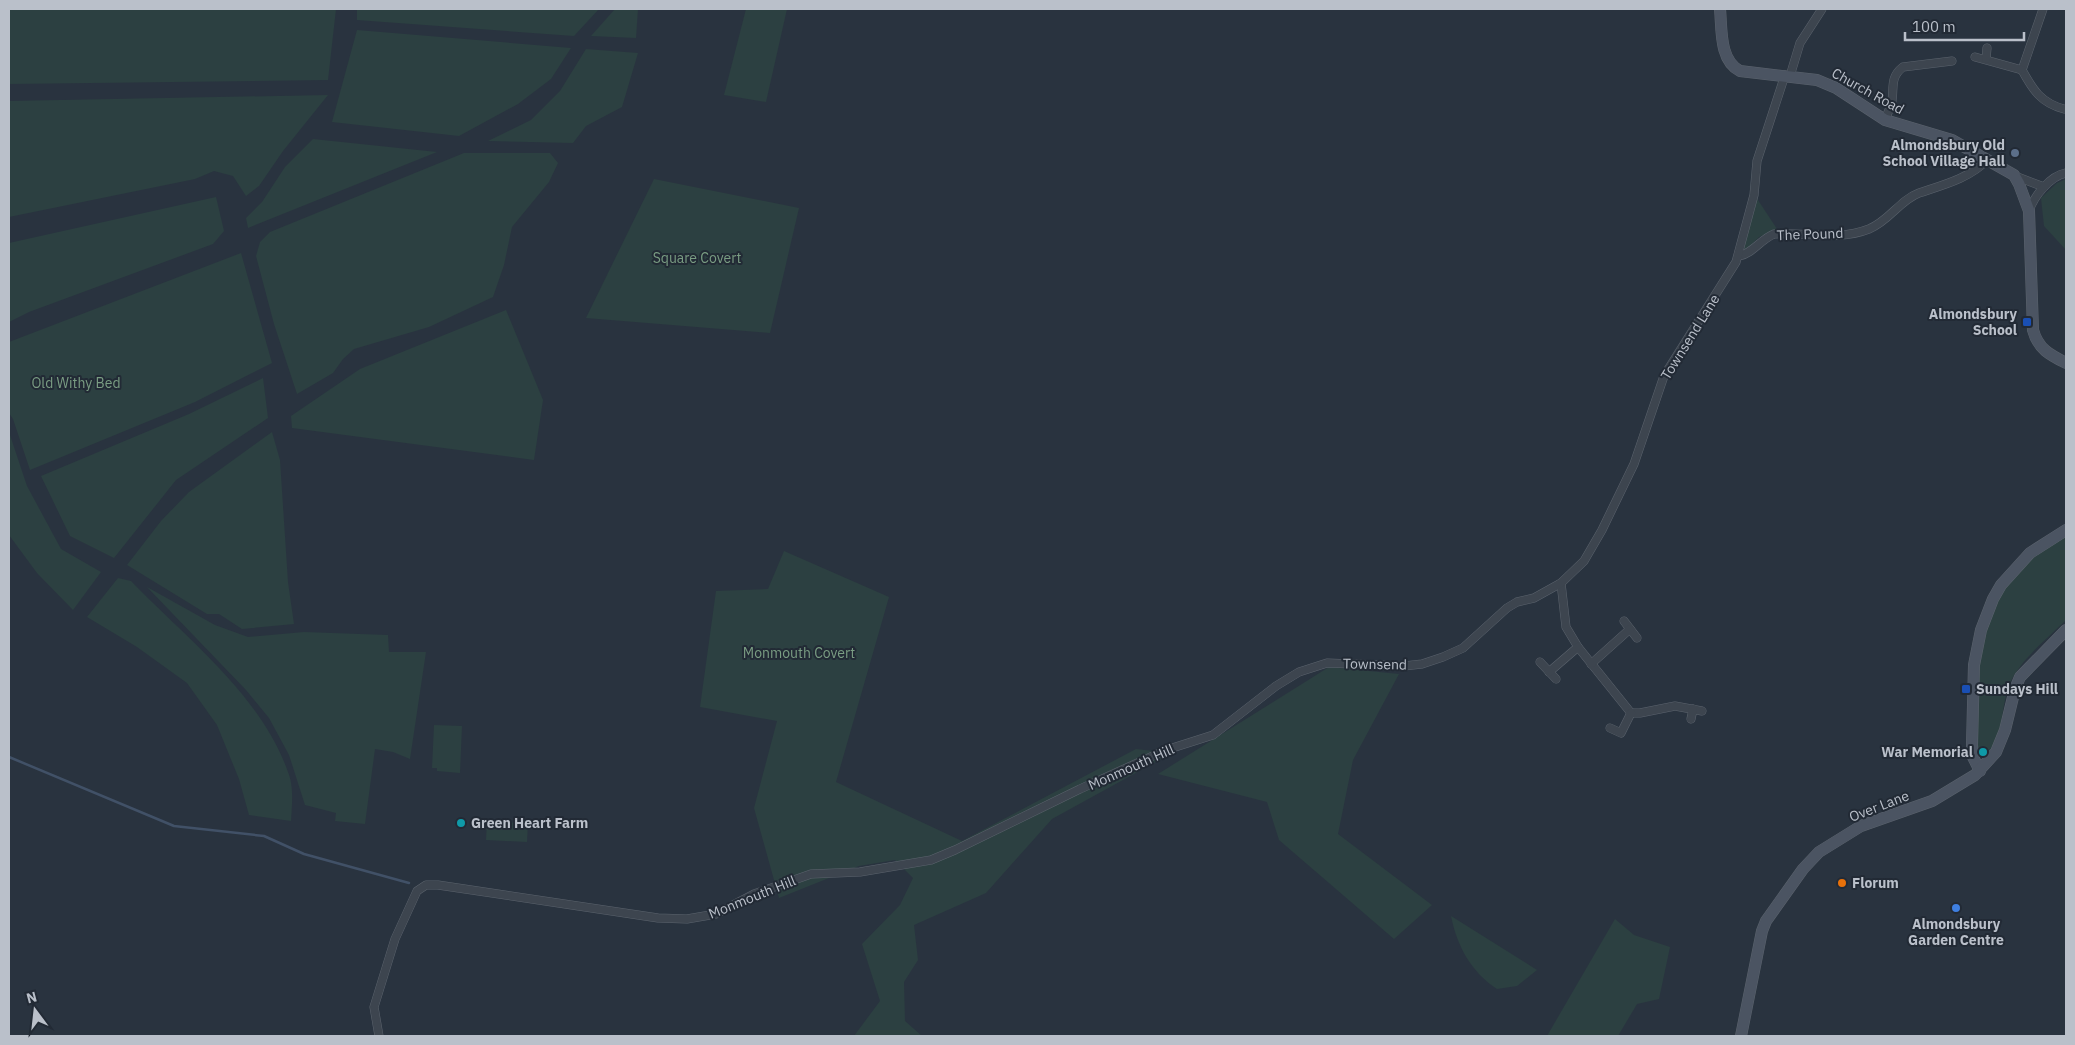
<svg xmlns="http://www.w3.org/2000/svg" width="2075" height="1045" viewBox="0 0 2075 1045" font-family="'IBM Plex Sans',sans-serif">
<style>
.green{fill:#2c4041}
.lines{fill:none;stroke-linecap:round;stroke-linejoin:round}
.stream{stroke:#415167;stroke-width:2.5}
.street-casing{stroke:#5b636d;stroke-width:9}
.secondary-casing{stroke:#5b636d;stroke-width:12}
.street{stroke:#3d454f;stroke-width:8}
.secondary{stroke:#4b5462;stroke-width:11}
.service-dot{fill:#5c6f8a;stroke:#222a35;stroke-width:2}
.transit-dot{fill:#1a4fb4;stroke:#222a35;stroke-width:2}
.culture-dot{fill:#0f9aa8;stroke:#222a35;stroke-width:2}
.food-dot{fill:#e8710a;stroke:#222a35;stroke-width:2}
.shop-dot{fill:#3f7fe0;stroke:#222a35;stroke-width:2}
.labels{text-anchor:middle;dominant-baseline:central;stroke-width:4;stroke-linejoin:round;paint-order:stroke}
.street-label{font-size:14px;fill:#bac0ca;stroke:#222a35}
.poi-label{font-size:14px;font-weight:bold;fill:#bac0ca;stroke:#222a35;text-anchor:end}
.park-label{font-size:14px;fill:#7a9d83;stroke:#222a35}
</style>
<rect width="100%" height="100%" fill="#29333f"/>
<g class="green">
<path d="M9,9H336L328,80L9,84Z"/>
<path d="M357,9H599L574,36L357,20Z"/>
<path d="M615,9H638L636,38L591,36Z"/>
<path d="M746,9H787L766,102L724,95Z"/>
<path d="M357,30L571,48L551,79L518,104L459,136L332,122Z"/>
<path d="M586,49L638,53L622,107L586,126L573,143L488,141L531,120L560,91Z"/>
<path d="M328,95L283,151L259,186L246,196L233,176L214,171L195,179L9,217V101Z"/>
<path d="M313,139L437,152L248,228L246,218L262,202L285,167Z"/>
<path d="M464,153H550L558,163L549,182L512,227L504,265L493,297L429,327L354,349L343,359L333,373L297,394L274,324L256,256L260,242L270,232Z"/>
<path d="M654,179L799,208L770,333L586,318Z"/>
<path d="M2066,179V250L2044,226L2041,198L2057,183Z"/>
<path d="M216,197L224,231L213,244L29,312L9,322V243Z"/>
<path d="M1756,197L1777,229L1759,237L1745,251L1743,249Z"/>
<path d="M241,253L272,363L195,402L30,470L13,419L9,413V342Z"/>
<path d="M506,310L543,400L534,460L292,428L291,416L360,369Z"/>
<path d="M263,378L268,418L176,480L114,558L70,536L41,476L189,414Z"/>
<path d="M9,432L27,486L61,549L101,572L73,610L37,573L9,535Z"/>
<path d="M272,432L280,460L288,582L294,624L242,629L219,614H207L127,565L161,521L189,492Z"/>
<path d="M2066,531V620C2048,638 2020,660 2010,683C1999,710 2006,736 1983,758L1977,755L1975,666L1993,599L2031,555Z"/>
<path d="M784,551L889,597L836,782L962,841L1136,749L1172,753L1052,819L986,893L914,925L918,960L904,982L905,1021L922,1036H854L880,1001L862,944L900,905L913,878L895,860L859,866L779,898L754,808L777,721L700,707L716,591L768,589Z"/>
<path d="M118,578L131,581C186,638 261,695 288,772C294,786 292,805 291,821L249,815L239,779L217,725L187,683L137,647L87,617Z"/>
<path d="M147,587L215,625L248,637L304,632L388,635L389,652H426L410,759L393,752L375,749L365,824L335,821L336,813L305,805L289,755L269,718L246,690Z"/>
<path d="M1329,667L1399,674L1353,760L1338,834L1432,905L1394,939L1279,840L1267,802L1158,774Z"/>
<path d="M434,725L462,726L460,773L437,771V768H432Z"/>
<path d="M487,822L528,823L527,842L486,840Z"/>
<path d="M1451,916L1537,970L1517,986L1497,989C1471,972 1457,946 1451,916Z"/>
<path d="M1615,919L1634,935L1670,947L1659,999L1637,1004L1618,1036H1547Z"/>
</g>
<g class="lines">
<path class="stream" d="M9,757L174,826L264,836L304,854L409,883"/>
<g class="street-casing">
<g id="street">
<path d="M2043,9L2022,70C2033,90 2041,103 2064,109"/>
<path d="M1975,57L2022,70"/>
<path d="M1986,59L1987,48"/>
<path d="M1790,76L1800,43L1822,9"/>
<path d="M1885,120C1887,114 1891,107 1892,101C1894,87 1890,77 1903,67L1952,61"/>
<path d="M2015,176L2044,187"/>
<path d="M2029,211C2034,196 2050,176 2066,173"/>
<path d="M1739,256C1752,254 1761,239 1774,234C1805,232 1839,241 1869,229C1889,221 1900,200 1919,193C1943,185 1970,178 1987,160"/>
<path d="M1561,583L1566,627L1578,647L1631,713"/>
<path d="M1624,621L1637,638"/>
<path d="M1540,662L1556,679"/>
<path d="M1591,664L1630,629"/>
<path d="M1549,672L1578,647"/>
<path d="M1631,713H1640L1675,706L1702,711"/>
<path d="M1691,719L1693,709"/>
<path d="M1610,728L1621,733L1631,713"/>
<path d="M379,1036L374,1007L395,939L417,891L426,885H438L658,918L687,919L716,914L754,894L811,874L860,872L931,860L955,850L1080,789L1166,750L1213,735L1276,686L1299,672L1327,663L1404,666L1422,664L1443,657L1463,648L1507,608L1517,602L1534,598L1561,583L1584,561L1602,530L1634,464L1664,376L1736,262L1754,195L1757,161L1785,75"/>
</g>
</g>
<g class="secondary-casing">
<g id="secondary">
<path d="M1720,9C1722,29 1719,60 1740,71L1817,80L1836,88L1885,120L1952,140L2014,175L2019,184L2029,211L2033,330C2038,349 2050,355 2066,363"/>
<path d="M1980,771L1973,757L1972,745L1974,665L1981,630L1993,599L2001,585L2030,553L2066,530"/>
<path d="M1741,1036L1762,931L1766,921L1803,869L1819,852L1861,826L1932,801L1975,775L1996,752L2005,730L2015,689L2020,677L2066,630"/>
</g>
</g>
<use href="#street" class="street"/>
<use href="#secondary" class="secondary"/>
</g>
<circle class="service-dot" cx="2015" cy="153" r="5"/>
<g class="transit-dot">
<rect x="2022" y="317" width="10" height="10" rx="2.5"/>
<rect x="1961" y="684" width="10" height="10" rx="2.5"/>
</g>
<g class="culture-dot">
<circle cx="1983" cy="752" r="5"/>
<circle cx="461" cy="823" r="5"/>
</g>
<circle class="food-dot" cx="1842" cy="883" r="5"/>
<circle class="shop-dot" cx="1956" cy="908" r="5"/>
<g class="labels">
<g class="street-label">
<text transform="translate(1868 91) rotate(29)">Church Road</text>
<text transform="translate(1810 234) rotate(-2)">The Pound</text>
<text transform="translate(1690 337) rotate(-58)">Townsend Lane</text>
<text transform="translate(1375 664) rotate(1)">Townsend</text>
<text transform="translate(1131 767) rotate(-24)">Monmouth Hill</text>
<text transform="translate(1879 806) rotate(-21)">Over Lane</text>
<text transform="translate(752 897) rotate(-22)">Monmouth Hill</text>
</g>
<g class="poi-label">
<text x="2005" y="145">Almondsbury Old<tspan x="2005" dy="16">School Village Hall</tspan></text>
<text x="2017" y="314">Almondsbury<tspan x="2017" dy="16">School</tspan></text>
<text x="1976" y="689" text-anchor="start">Sundays Hill</text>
<text x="1973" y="752">War Memorial</text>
<text x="471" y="823" text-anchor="start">Green Heart Farm</text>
<text x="1852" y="883" text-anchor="start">Florum</text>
<text x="1956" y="924" text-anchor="middle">Almondsbury<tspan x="1956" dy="16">Garden Centre</tspan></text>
</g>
<g class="park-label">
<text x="697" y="258">Square Covert</text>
<text x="76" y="383">Old Withy Bed</text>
<text x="799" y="653">Monmouth Covert</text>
</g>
</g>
<rect width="2075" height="1045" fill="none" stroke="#bac0ca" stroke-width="20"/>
<g transform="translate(35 1010) rotate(345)" stroke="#222a35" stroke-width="4" paint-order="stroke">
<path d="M0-4L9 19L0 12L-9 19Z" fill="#bac0ca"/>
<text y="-8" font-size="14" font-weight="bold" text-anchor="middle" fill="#bac0ca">N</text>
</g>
<path d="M1905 32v8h119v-8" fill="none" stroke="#bac0ca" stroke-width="2.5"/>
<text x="1912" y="32" font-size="15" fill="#bac0ca" stroke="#222a35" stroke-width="4" paint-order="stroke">100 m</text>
</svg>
